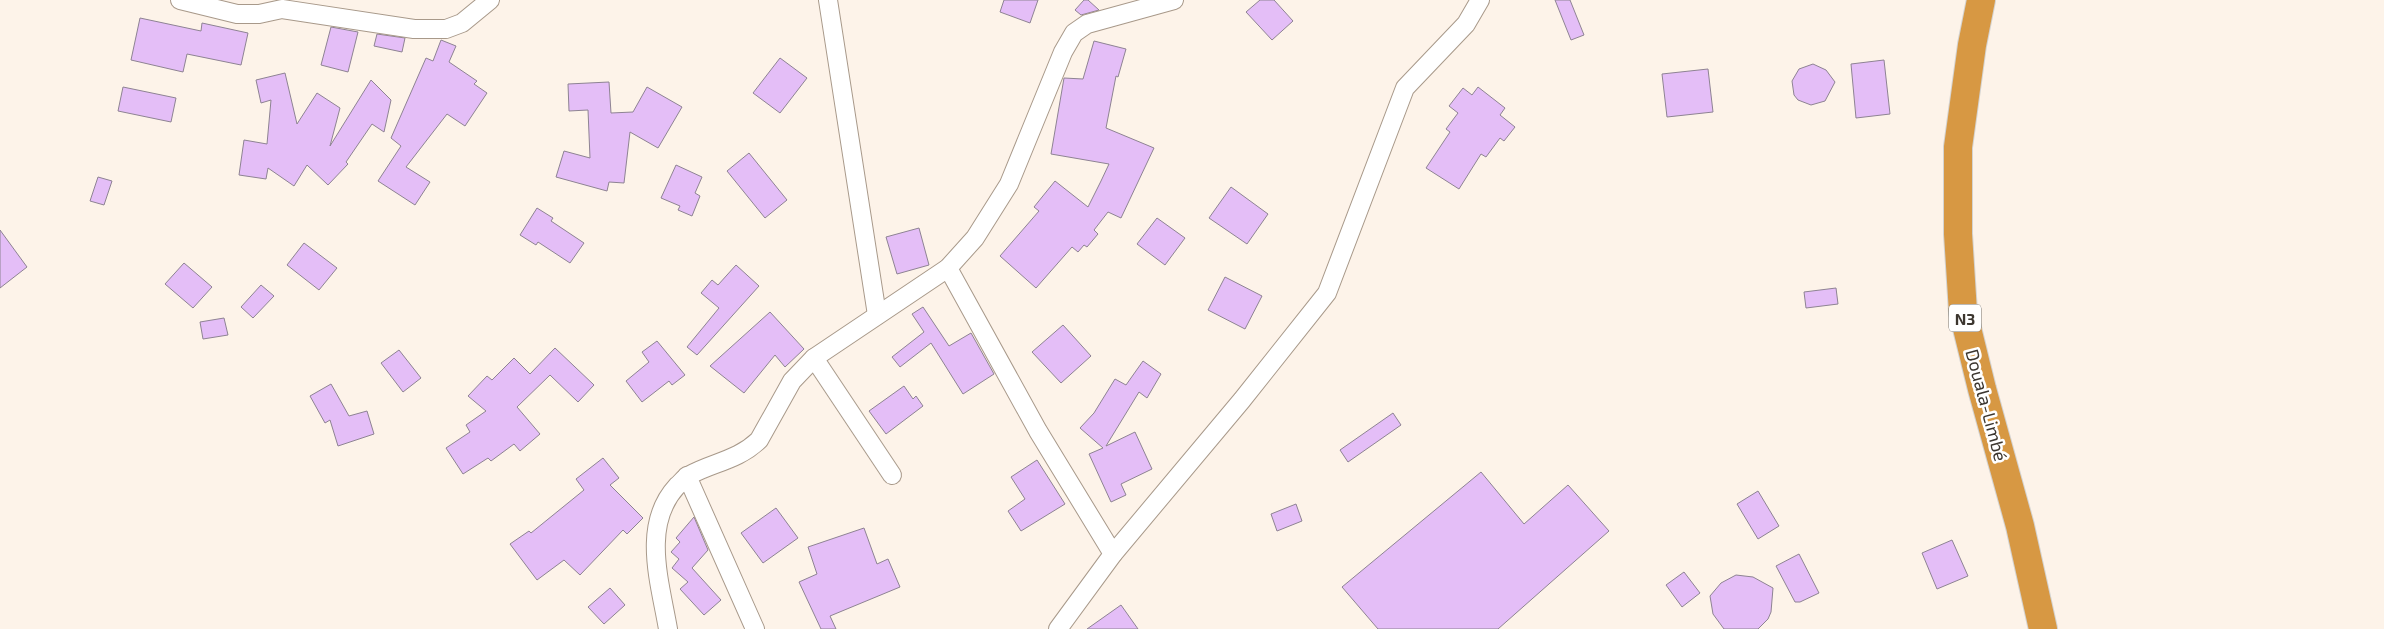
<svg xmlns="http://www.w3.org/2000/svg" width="2384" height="629" viewBox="0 0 2384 629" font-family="'Exo 2',sans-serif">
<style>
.building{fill:#e4bef7;stroke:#8e8393}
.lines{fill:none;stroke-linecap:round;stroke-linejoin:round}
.minor-casing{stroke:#a8998a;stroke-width:20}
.trunk-casing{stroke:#d4d3d1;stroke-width:30}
.minor{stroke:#fff;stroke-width:18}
.trunk{stroke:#d79843;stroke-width:28}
.labels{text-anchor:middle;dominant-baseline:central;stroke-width:5;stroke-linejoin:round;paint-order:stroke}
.shield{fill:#fff;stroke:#76726d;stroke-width:1}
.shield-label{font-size:16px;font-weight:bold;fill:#3c362f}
.street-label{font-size:18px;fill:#3c362f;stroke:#fff}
</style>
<rect width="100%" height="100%" fill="#fdf3e9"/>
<g class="building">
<path d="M1004,0H1038L1030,23L1000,12Z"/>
<path d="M1084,0H1088L1099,10L1081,15L1075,10Z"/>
<path d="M1260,0H1274L1293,21L1272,40L1246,12Z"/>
<path d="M1555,0H1570L1584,35L1571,40Z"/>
<path d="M140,18L201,31L202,23L248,33L241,65L187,54L183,72L131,60Z"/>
<path d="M331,27L358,32L348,72L321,65Z"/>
<path d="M377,34L405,38L402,52L374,46Z"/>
<path d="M441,40L456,46L449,62L477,81L474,84L487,93L465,126L447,114L406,167L430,182L415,205L378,181L401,146L391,138L426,58L433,61Z"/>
<path d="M1094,41L1126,49L1118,77L1116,76L1106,128L1154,148L1121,218L1108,212L1094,230L1098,234L1087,247L1084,245L1078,252L1072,247L1036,288L1000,256L1039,211L1034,207L1055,181L1088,207L1101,181L1109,164L1051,154L1064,78L1083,79Z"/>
<path d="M780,58L807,78L780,113L753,93Z"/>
<path d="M1884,60L1890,114L1856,118L1851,64Z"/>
<path d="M1813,64L1826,70L1835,82L1825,101L1811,105L1798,100L1794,95L1792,81L1799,69Z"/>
<path d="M1708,69L1713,112L1667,117L1662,74Z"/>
<path d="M285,73L297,124L317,93L340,108L330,146L371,80L391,100L384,132L372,124L346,162L348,164L328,185L307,165L294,186L268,168L266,179L239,175L244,140L267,144L271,100L261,103L256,80Z"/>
<path d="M609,82L611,113L633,112L647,87L682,107L658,148L630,132L624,183L609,182L607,191L556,177L564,151L590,158L588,110L569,111L568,84Z"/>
<path d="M123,87L176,98L171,122L118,111Z"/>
<path d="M1478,87L1505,108L1500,115L1515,127L1504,141L1500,138L1486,157L1481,154L1459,189L1426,168L1450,132L1446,129L1458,113L1449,106L1463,88L1472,95Z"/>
<path d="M749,153L787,200L765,218L727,171Z"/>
<path d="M676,165L702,177L695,193L700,196L692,216L678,210L680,206L661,198Z"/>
<path d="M98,177L112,181L104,205L90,201Z"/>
<path d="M1231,187L1268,214L1247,244L1209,218Z"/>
<path d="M537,208L553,218L551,221L584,243L570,263L538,242L536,245L520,235Z"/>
<path d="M1157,218L1185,238L1165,265L1137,244Z"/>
<path d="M919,228L929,265L897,274L886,237Z"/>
<path d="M0,230L27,267L0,288Z"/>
<path d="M304,243L337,268L319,290L287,265Z"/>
<path d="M184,263L212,287L193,308L165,284Z"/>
<path d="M736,265L759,286L697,355L687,347L719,308L701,293L712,280L718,285Z"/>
<path d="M1225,277L1262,296L1245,329L1208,310Z"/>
<path d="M261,285L274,296L253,318L241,307Z"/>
<path d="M1836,288L1838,304L1806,308L1804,292Z"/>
<path d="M923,307L949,346L971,333L994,374L963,394L931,343L900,367L892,357L924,332L912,314Z"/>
<path d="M770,312L804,349L785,367L775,355L744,393L710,366Z"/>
<path d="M224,318L228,335L203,339L200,322Z"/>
<path d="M1063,325L1091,356L1061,383L1032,352Z"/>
<path d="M657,341L685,375L672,385L669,381L642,402L626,381L649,362L642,352Z"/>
<path d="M555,348L594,385L578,402L550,375L517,407L540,434L520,451L514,444L491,461L488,458L463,474L446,448L470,432L466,425L486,411L468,396L487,376L492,380L514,358L530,374Z"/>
<path d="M399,350L421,378L403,392L381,363Z"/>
<path d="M1143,361L1161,374L1147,398L1139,392L1106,446L1135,432L1152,469L1121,484L1126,495L1111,502L1089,454L1103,448L1080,428L1094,413L1115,379L1126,385Z"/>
<path d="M331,384L349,416L367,411L374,434L338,446L330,420L325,423L310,396Z"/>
<path d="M904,386L913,399L916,396L923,406L886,434L869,411Z"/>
<path d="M1393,413L1401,425L1348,462L1340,450Z"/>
<path d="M603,458L619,478L610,485L643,518L627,534L623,530L580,575L564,560L537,580L510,544L529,531L531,533L584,490L576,479Z"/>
<path d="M1037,460L1065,504L1021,531L1008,511L1025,499L1011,477Z"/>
<path d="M1481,472L1524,524L1568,485L1609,531L1498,629H1378L1342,587Z"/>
<path d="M1758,491L1779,526L1758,539L1737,504Z"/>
<path d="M1296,504L1302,521L1277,531L1271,514Z"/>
<path d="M776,508L798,538L763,563L741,533Z"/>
<path d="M694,517L708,550L692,568L721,600L704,615L680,589L688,582L672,568L679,559L671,552L680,542L676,538Z"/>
<path d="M864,528L877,564L888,559L900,587L830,616L836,629H821L799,582L817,574L808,547Z"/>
<path d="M1952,540L1968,576L1937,589L1922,553Z"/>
<path d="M1799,554L1819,593L1800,602H1795L1776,566Z"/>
<path d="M1684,572L1700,593L1682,607L1666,585Z"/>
<path d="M1736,575L1753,577L1773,588L1771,612L1768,619L1758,629H1724L1713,614L1710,596L1721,583Z"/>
<path d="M610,588L625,605L604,624L588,607Z"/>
<path d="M1121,605L1138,629H1087Z"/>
</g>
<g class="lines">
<g class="minor-casing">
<g id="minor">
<path d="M180,0L237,14H259L282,9L414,29H446L462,23L490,0"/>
<path d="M828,0L877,315"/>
<path d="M948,268L1038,431L1113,554"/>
<path d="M814,358L892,475"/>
<path d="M687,476L755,629"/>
<path d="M668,629C660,582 641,525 677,486C681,483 684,478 688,476C713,462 737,461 759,440L792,381L814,358L948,268L975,238L1009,184L1063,52L1074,33L1087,24L1174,0"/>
<path d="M1058,629L1113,554L1242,400L1327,293L1405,88L1466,24L1480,0"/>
</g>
</g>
<g class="trunk-casing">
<path id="trunk" d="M1981,0L1972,45L1958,147V234L1963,312L1982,389L2020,526L2043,629"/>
</g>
<use href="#minor" class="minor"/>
<use href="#trunk" class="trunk"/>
</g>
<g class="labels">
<rect class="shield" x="1949" y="304.5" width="32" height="27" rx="4"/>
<g class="shield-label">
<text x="1965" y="318">N3</text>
</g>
<g class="street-label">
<text transform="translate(1987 405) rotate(75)">Douala-Limbé</text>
</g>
</g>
</svg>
